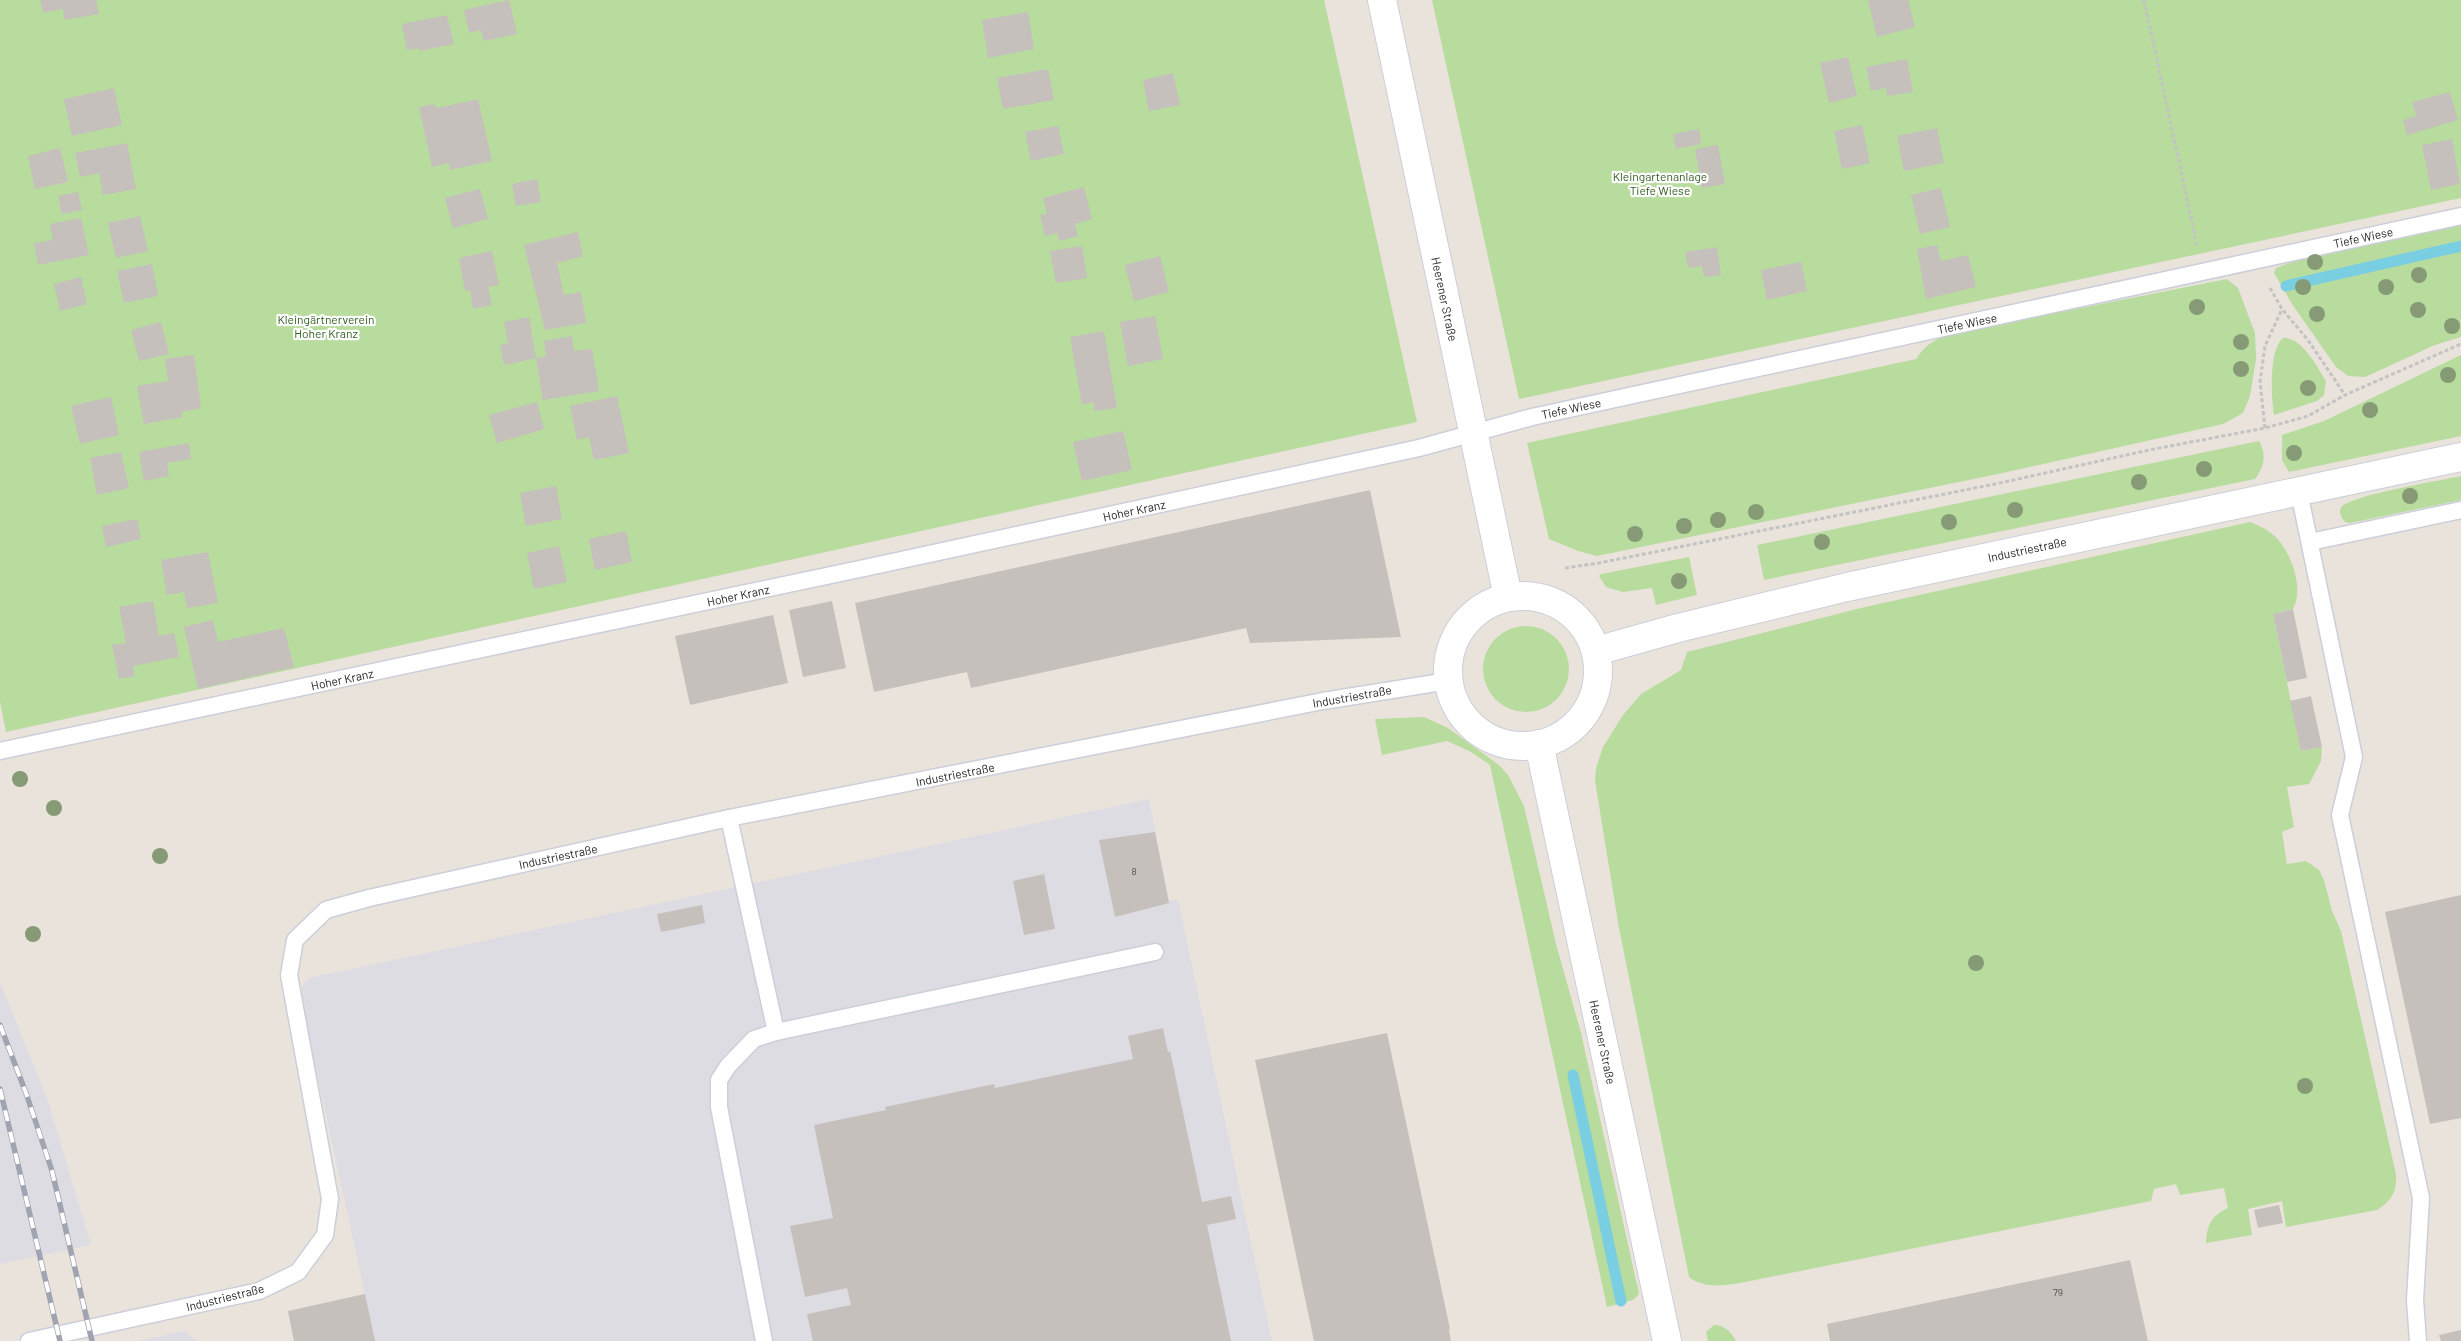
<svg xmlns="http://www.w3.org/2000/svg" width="2461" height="1341" viewBox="0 0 2461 1341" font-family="Barlow,sans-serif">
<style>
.industrial{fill:#dedce3}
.green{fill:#b8db9e}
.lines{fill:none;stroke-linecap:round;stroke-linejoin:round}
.stream{stroke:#79cee2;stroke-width:11}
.building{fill:#c5c0bc}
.lane-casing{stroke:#cbcfd9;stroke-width:19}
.street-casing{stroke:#cbcfd9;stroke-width:30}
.secondary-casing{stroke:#cbcfd9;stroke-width:30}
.path{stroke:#c3c3c3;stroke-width:3;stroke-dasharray:4 2.5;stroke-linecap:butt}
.lane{stroke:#fff;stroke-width:16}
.street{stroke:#fff;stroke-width:28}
.secondary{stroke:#fff;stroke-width:28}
.rail-casing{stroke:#a0a4b1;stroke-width:5.5}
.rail{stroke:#fff;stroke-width:4;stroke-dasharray:11;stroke-linecap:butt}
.tree{fill:#859a75}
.labels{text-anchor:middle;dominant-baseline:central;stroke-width:4.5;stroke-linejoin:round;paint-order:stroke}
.number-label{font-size:10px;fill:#504f4e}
.park-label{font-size:12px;fill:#325e21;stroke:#fff}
.street-label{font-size:12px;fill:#292929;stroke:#fff}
</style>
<rect width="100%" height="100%" fill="#eae3dc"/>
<g class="industrial">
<path d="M1149,799L1169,901L1178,900L1272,1341H294L288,1311L365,1294L302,1005V987L309,978Z"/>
<path d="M0,982L47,1098L91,1245L0,1264Z"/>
<path d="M184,1331L197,1341H138Z"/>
</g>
<g class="green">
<path d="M0,0H1324L1417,422L6,732L0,702Z"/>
<path d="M1432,0H2461V198L1519,399Z"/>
<path d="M2461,225V337L2435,345L2365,377L2348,376L2336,367L2292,304L2274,273L2276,268L2300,259Z"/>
<path d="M2227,279L2238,288L2255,333L2256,359L2250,396L2243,413L2223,424L1998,474L1597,556L1578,551L1549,539L1527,443L1916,359C1927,343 1936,338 1955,333Z"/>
<path d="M2283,338C2302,337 2317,367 2326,381L2324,395L2317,401L2274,415C2271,397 2269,349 2283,338Z"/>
<path d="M2461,355V436L2289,472L2282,460V435L2324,421Z"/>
<path d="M2259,441C2267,455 2264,467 2255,479L1764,580L1757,545Z"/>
<path d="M2461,476V500L2350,523L2345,522C2342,518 2338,513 2341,508C2346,496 2443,480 2461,476Z"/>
<path d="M2250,522C2257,525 2265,528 2271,533C2290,547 2305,588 2293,609L2273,614L2301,751L2322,747L2321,761L2309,784L2287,787L2294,827L2282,832L2287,864L2306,861L2319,870L2324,880L2332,911L2341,931L2396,1174C2397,1192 2392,1200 2377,1210L2286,1227L2282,1201L2248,1209L2252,1235L2206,1243C2207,1225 2211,1216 2228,1208L2224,1188L2180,1195L2176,1184L2154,1189L2151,1201L1765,1278C1742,1282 1709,1293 1689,1277L1619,928L1595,781L1596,768L1603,747L1623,715L1641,694L1681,670L1687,652L1865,607Z"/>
<path d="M1689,557L1697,595L1656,605L1652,588L1623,592L1606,587L1599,576L1601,574Z"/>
<circle cx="1526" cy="669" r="43"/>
<path d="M1424,717L1448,728L1499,765L1508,775L1524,806L1556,944L1581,1033L1639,1294L1633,1300L1607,1307L1490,765L1471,752L1447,741L1382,755L1375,719Z"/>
<path d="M1714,1325C1725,1325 1731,1332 1736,1341H1708L1706,1332Z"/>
</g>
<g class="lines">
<g class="stream">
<path d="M2286,286L2461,246"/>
<path d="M1573,1075L1621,1301"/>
</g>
</g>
<g class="building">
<path d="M40,0H96L99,14L64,20L63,9L43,13Z"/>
<path d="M509,0L517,34L484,41L481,30L469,33L464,10Z"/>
<path d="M1868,0H1908L1915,27L1877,37Z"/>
<path d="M1028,12L1034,49L988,58L982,20Z"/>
<path d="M447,15L454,44L420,51L419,48L407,50L402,24Z"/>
<path d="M1848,57L1857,96L1829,103L1820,63Z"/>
<path d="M1907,59L1913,92L1887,96L1886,88L1871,91L1866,67Z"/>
<path d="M1048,69L1054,100L1003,109L997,78Z"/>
<path d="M1173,73L1180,105L1149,111L1143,80Z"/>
<path d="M114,88L122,125L72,136L64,99Z"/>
<path d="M2450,92L2458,120L2407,135L2403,120L2416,116L2412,102Z"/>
<path d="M478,99L492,161L450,170L449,163L432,167L419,107L433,104L437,108Z"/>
<path d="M1862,125L1870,163L1842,169L1834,131Z"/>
<path d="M1058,126L1064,154L1031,161L1025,132Z"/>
<path d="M1937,128L1944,163L1904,171L1897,136Z"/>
<path d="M1699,129L1701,144L1676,149L1673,134Z"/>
<path d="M2452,139L2460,184L2431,190L2422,145Z"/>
<path d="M127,143L136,189L103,195L99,173L80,177L75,153Z"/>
<path d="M1718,145L1725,184L1702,188L1695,149Z"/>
<path d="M60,148L68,182L35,189L28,156Z"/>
<path d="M537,179L541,202L516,206L512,184Z"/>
<path d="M1084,187L1092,219L1075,224L1078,236L1059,241L1057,233L1045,236L1040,215L1047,214L1043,198Z"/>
<path d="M1941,188L1950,227L1920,234L1911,195Z"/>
<path d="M480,189L488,219L453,228L445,198Z"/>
<path d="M78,192L82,210L62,214L58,196Z"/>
<path d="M140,216L148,251L116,258L108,223Z"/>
<path d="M81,218L89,255L38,265L34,243L53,240L50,224Z"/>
<path d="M578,232L583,256L557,263L564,295L581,292L586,323L545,330L524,245Z"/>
<path d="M1937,245L1941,261L1968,255L1976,287L1926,299L1917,249Z"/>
<path d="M1082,246L1087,278L1056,283L1050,251Z"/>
<path d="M1717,247L1721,275L1704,277L1702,266L1688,268L1685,252Z"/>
<path d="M492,251L499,285L488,287L492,305L473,309L470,290L465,291L459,258Z"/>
<path d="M1160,256L1169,292L1134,301L1125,265Z"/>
<path d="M1801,262L1807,291L1767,300L1761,270Z"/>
<path d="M152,264L158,296L124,303L117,271Z"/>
<path d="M81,277L87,304L60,311L54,284Z"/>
<path d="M1155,316L1163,359L1128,366L1120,322Z"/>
<path d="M529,317L536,358L546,356L544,341L572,336L574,351L592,349L599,391L543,400L536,358L504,365L500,345L508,344L504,322Z"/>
<path d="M161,322L169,354L139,361L131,330Z"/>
<path d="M1104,331L1117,408L1095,411L1093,402L1082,405L1070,337Z"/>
<path d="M194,355L201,408L181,412L183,417L144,424L137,386L168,381L165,359Z"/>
<path d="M617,396L629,453L594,460L589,437L577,440L570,406Z"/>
<path d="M111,397L119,435L80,444L71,406Z"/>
<path d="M537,402L544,429L497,443L489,415Z"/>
<path d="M1123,431L1132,470L1082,481L1073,442Z"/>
<path d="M189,443L191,459L167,463L169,476L144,481L139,452Z"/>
<path d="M121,452L129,488L97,495L90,458Z"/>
<path d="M556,486L562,519L526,526L520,493Z"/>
<path d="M1370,490L1401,637L1250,643L1246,628L971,688L967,672L874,692L855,603Z"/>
<path d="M137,519L141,539L106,547L102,526Z"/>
<path d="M626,531L632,562L595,570L589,539Z"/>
<path d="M559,546L567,582L534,589L527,553Z"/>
<path d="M208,552L218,603L187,608L184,592L167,595L161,560Z"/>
<path d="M153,601L159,636L174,633L179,657L133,666L135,676L119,679L112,645L126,643L119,607Z"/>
<path d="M832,601L846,668L803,677L789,610Z"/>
<path d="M2293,609L2307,678L2287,682L2273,614Z"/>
<path d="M773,615L788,683L690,705L675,636Z"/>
<path d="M213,620L218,642L284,628L294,667L198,689L184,627Z"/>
<path d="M2311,696L2322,747L2301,751L2290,701Z"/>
<path d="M1155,832L1169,903L1115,917L1099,840Z"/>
<path d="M1044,874L1055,929L1024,935L1013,881Z"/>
<path d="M2461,895V1118L2430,1124L2385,912Z"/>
<path d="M702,905L705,923L661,932L657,914Z"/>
<path d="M1163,1028L1168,1052L1170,1051L1202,1202L1231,1196L1236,1219L1207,1225L1231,1341H813L807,1314L851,1305L847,1288L805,1297L790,1226L833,1218L814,1125L886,1110L885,1107L994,1084L995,1088L1133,1059L1128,1036Z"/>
<path d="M1387,1033L1450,1329L1449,1330L1451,1341H1314L1255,1060Z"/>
<path d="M2279,1205L2283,1223L2258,1228L2254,1210Z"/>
<path d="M2130,1260L2148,1341H1830L1827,1324Z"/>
<path d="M365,1294L375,1341H294L288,1311Z"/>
<path d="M2461,1330V1341H2441L2439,1335Z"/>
</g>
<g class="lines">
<g class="lane-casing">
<g id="lane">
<path d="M2299,492L2354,757L2340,815L2421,1198L2415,1300L2418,1341"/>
<path d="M2310,542L2461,510"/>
<path d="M0,751L869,567L1419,448L1532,417L2461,216"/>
<path d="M729,818L776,1032L1155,952"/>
<path d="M29,1341L259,1291L298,1272L325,1235L330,1199L289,975L295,940L326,910L369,898L729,818L1323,701L1448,681"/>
<path d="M764,1341L719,1107V1080L728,1066L754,1039L776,1032"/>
</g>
</g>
<g class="street-casing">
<path id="street" d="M1596,651L1678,628L1847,587L2461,457"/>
</g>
<g class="secondary-casing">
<g id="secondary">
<path d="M1382,0L1508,597"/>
<circle cx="1523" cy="671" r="75"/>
<path d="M1539,744L1667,1341"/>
</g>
</g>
<g class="path">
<path d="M2144,0L2197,245"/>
<path d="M2270,288L2282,309L2308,340L2345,395"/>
<path d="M2265,428L2260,382L2265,346L2282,309"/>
<path d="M1565,568L1599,563L2000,483L2149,450L2265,428L2308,416L2345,395L2461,344"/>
</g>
<use href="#lane" class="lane"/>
<use href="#street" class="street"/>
<use href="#secondary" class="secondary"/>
<g class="rail-casing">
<g id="rail">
<path d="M0,1025L26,1093L52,1171L92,1341"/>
<path d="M0,1089L60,1341"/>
</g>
</g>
<use href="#rail" class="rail"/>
</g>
<g class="tree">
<circle cx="2315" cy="262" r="8"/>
<circle cx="2419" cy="275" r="8"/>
<circle cx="2303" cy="287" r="8"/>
<circle cx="2386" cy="287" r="8"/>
<circle cx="2197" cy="307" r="8"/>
<circle cx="2418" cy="310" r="8"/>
<circle cx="2317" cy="314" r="8"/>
<circle cx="2452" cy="326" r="8"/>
<circle cx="2241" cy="342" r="8"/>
<circle cx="2241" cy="369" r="8"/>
<circle cx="2448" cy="375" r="8"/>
<circle cx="2308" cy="388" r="8"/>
<circle cx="2370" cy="410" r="8"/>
<circle cx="2294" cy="453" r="8"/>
<circle cx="2204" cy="469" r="8"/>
<circle cx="2139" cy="482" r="8"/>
<circle cx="2410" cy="496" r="8"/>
<circle cx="2015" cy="510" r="8"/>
<circle cx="1756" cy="512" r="8"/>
<circle cx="1718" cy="520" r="8"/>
<circle cx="1949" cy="522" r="8"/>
<circle cx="1684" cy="526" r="8"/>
<circle cx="1635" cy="534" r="8"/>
<circle cx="1822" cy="542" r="8"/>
<circle cx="1679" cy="581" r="8"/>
<circle cx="20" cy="779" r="8"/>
<circle cx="54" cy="808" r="8"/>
<circle cx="160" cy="856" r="8"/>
<circle cx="33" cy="934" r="8"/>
<circle cx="1976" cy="963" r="8"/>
<circle cx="2305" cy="1086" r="8"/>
</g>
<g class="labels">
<g class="number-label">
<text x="1134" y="871">8</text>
<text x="2058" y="1292">79</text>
</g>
<g class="park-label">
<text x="1660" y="176">Kleingartenanlage<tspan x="1660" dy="14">Tiefe Wiese</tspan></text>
<text x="326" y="319">Kleingärtnerverein<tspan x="326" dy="14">Hoher Kranz</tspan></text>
</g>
<g class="street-label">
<text transform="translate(2363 237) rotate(-12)">Tiefe Wiese</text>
<text transform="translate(1445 299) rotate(78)">Heerener Straße</text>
<text transform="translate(1967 323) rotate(-12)">Tiefe Wiese</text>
<text transform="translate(1571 408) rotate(-12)">Tiefe Wiese</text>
<text transform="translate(1134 510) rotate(-12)">Hoher Kranz</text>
<text transform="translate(2027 549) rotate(-12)">Industriestraße</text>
<text transform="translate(738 595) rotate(-12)">Hoher Kranz</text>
<text transform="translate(342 679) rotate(-12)">Hoher Kranz</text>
<text transform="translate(1352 696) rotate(-10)">Industriestraße</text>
<text transform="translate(955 774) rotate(-11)">Industriestraße</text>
<text transform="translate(558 856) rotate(-12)">Industriestraße</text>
<text transform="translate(1603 1042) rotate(78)">Heerener Straße</text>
<text transform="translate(225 1297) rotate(-14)">Industriestraße</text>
</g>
</g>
</svg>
